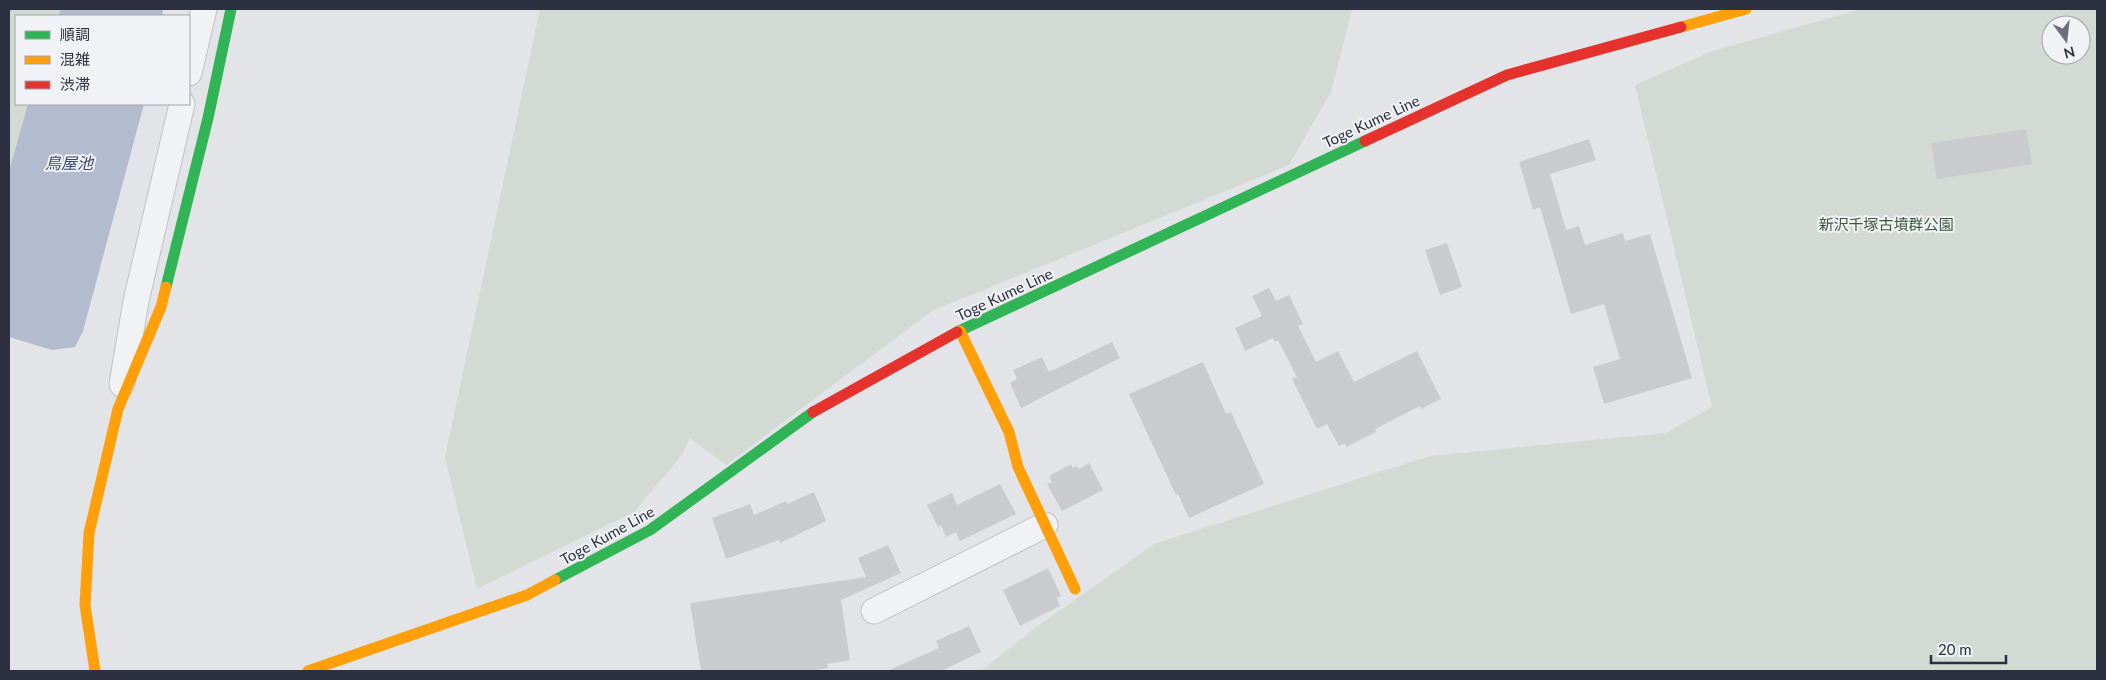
<svg xmlns="http://www.w3.org/2000/svg" width="2106" height="680" viewBox="0 0 2106 680" font-family="Lato,'Noto Sans JP',sans-serif">
<style>
.green{fill:#d2dad3;fill-rule:evenodd}
.water{fill:#b3bccf}
.building{fill:#cacbcf}
.lines{fill:none;stroke-linecap:round;stroke-linejoin:round}
.street-casing{stroke:#bfc1c3;stroke-width:27}
.street{stroke:#f1f2f4;stroke-width:25}
.fast{stroke:#30b455;stroke-width:11}
.slow{stroke:#ff9f0a;stroke-width:11}
.jam{stroke:#e5322d;stroke-width:11}
.labels{text-anchor:middle;dominant-baseline:central;stroke-width:4;stroke-linejoin:round;paint-order:stroke}
.street-label{font-size:15px;fill:#2b2f3f;stroke:#f0f2f6}
.park-label{font-size:15px;fill:#3a5939;stroke:#f0f2f6}
.water-label{font-size:16px;font-style:italic;fill:#38486f;stroke:#f0f2f6}
</style>
<rect width="100%" height="100%" fill="#e2e4e7"/>
<g class="green">
<path d="M9,9H61L58,16H16V104H28L9,171Z"/>
<path d="M540,9H1352L1331,92L1289,165L932,311L726,465L690,438L682,455L634,512L477,589L445,457Z"/>
<path d="M1861,9H2097V671H981L1035,628L1154,544L1430,456L1666,433L1712,407L1635,85L1710,52ZM2051,25H2081V55H2051Z"/>
</g>
<g class="water">
<path d="M61,9H163L162,16H58Z"/>
<path d="M28,104H144L83,331L75,347L52,350L9,337V171Z"/>
</g>
<g class="building">
<path d="M2026,129L2032,164L1937,179L1931,143Z"/>
<path d="M1589,139L1596,160L1550,174L1566,230L1579,226L1585,245L1623,233L1625,241L1650,234L1692,378L1604,404L1593,367L1620,359L1604,304L1571,314L1540,207L1533,210L1519,162Z"/>
<path d="M1447,243L1462,287L1440,295L1425,250Z"/>
<path d="M1269,288L1276,301L1289,295L1303,324L1298,326L1316,362L1338,351L1354,382L1417,351L1441,399L1421,409L1420,406L1375,429L1376,432L1346,447L1345,443L1339,446L1327,424L1317,429L1292,379L1297,377L1278,340L1275,342L1273,338L1245,351L1235,328L1262,316L1252,296Z"/>
<path d="M1112,342L1120,358L1021,408L1010,383L1017,379L1013,370L1042,357L1049,372Z"/>
<path d="M1203,362L1226,414L1231,412L1264,484L1189,518L1178,494L1176,495L1129,394Z"/>
<path d="M1089,463L1103,490L1062,511L1047,484L1052,482L1049,476L1071,464L1073,468L1077,466L1079,469Z"/>
<path d="M1000,484L1016,514L960,541L956,532L946,537L941,525L938,527L927,505L952,493L957,505Z"/>
<path d="M814,492L826,521L780,543L779,540L726,559L712,518L750,504L754,515L786,501L787,504Z"/>
<path d="M888,545L901,573L841,600L850,660L827,664L828,668L809,671H701L690,603L866,577L858,558Z"/>
<path d="M1048,568L1061,596L1057,598L1060,606L1020,626L1003,590Z"/>
<path d="M969,626L981,652L941,671H887L939,648L936,641Z"/>
</g>
<g class="lines">
<g class="street-casing">
<g id="street">
<path d="M189,73L204,9"/>
<path d="M122,384L136,301L182,104"/>
<path d="M874,611L1045,525"/>
</g>
</g>
<use href="#street" class="street"/>
<g class="fast">
<path d="M166,287L208,118L231,9"/>
<path d="M957,332L1365,141"/>
<path d="M555,580L650,530L813,412"/>
</g>
<g class="slow">
<path d="M1681,27L1746,9"/>
<path d="M960,331L1009,432L1018,467L1075,589"/>
<path d="M95,671L85,605L89,533L118,409L161,307L166,287"/>
<path d="M308,671L527,595L555,580"/>
</g>
<g class="jam">
<path d="M1365,141L1507,75L1681,27"/>
<path d="M813,412L957,332"/>
</g>
</g>
<g class="labels">
<g class="street-label">
<text transform="translate(1371 121) rotate(-25)">Toge Kume Line</text>
<text transform="translate(1004 294) rotate(-25)">Toge Kume Line</text>
<text transform="translate(607 535) rotate(-29)">Toge Kume Line</text>
</g>
<g class="park-label">
<text x="1886" y="224">新沢千塚古墳群公園</text>
</g>
<g class="water-label">
<text x="69" y="162">鳥屋池</text>
</g>
</g>
<rect width="2106" height="680" fill="none" stroke="#2b2f3f" stroke-width="20"/>
<rect x="15" y="15" width="175" height="90" fill="#f0f2f6" stroke="#a1a4ad"/>
<rect x="25" y="31" width="25" height="8" fill="#30b455" stroke="#a1a4ad"/>
<text x="60" y="40" font-size="15" fill="#2b2f3f">順調</text>
<rect x="25" y="56" width="25" height="8" fill="#ff9f0a" stroke="#a1a4ad"/>
<text x="60" y="65" font-size="15" fill="#2b2f3f">混雑</text>
<rect x="25" y="81" width="25" height="8" fill="#e5322d" stroke="#a1a4ad"/>
<text x="60" y="90" font-size="15" fill="#2b2f3f">渋滞</text>
<g transform="translate(2066 40) rotate(165)"><circle r="24" fill="#f0f2f6" stroke="#a1a4ad"/>
<path d="M0-4L9 19L0 12L-9 19Z" fill="#6b6e7a"/>
<text y="-8" font-size="14" font-weight="bold" text-anchor="middle" fill="#2b2f3f">N</text>
</g>
<path d="M1931 655v8h75v-8" fill="none" stroke="#2b2f3f" stroke-width="2.5"/>
<text x="1938" y="655" font-size="15" fill="#2b2f3f" stroke="#f0f2f6" stroke-width="4" paint-order="stroke">20 m</text>
</svg>
